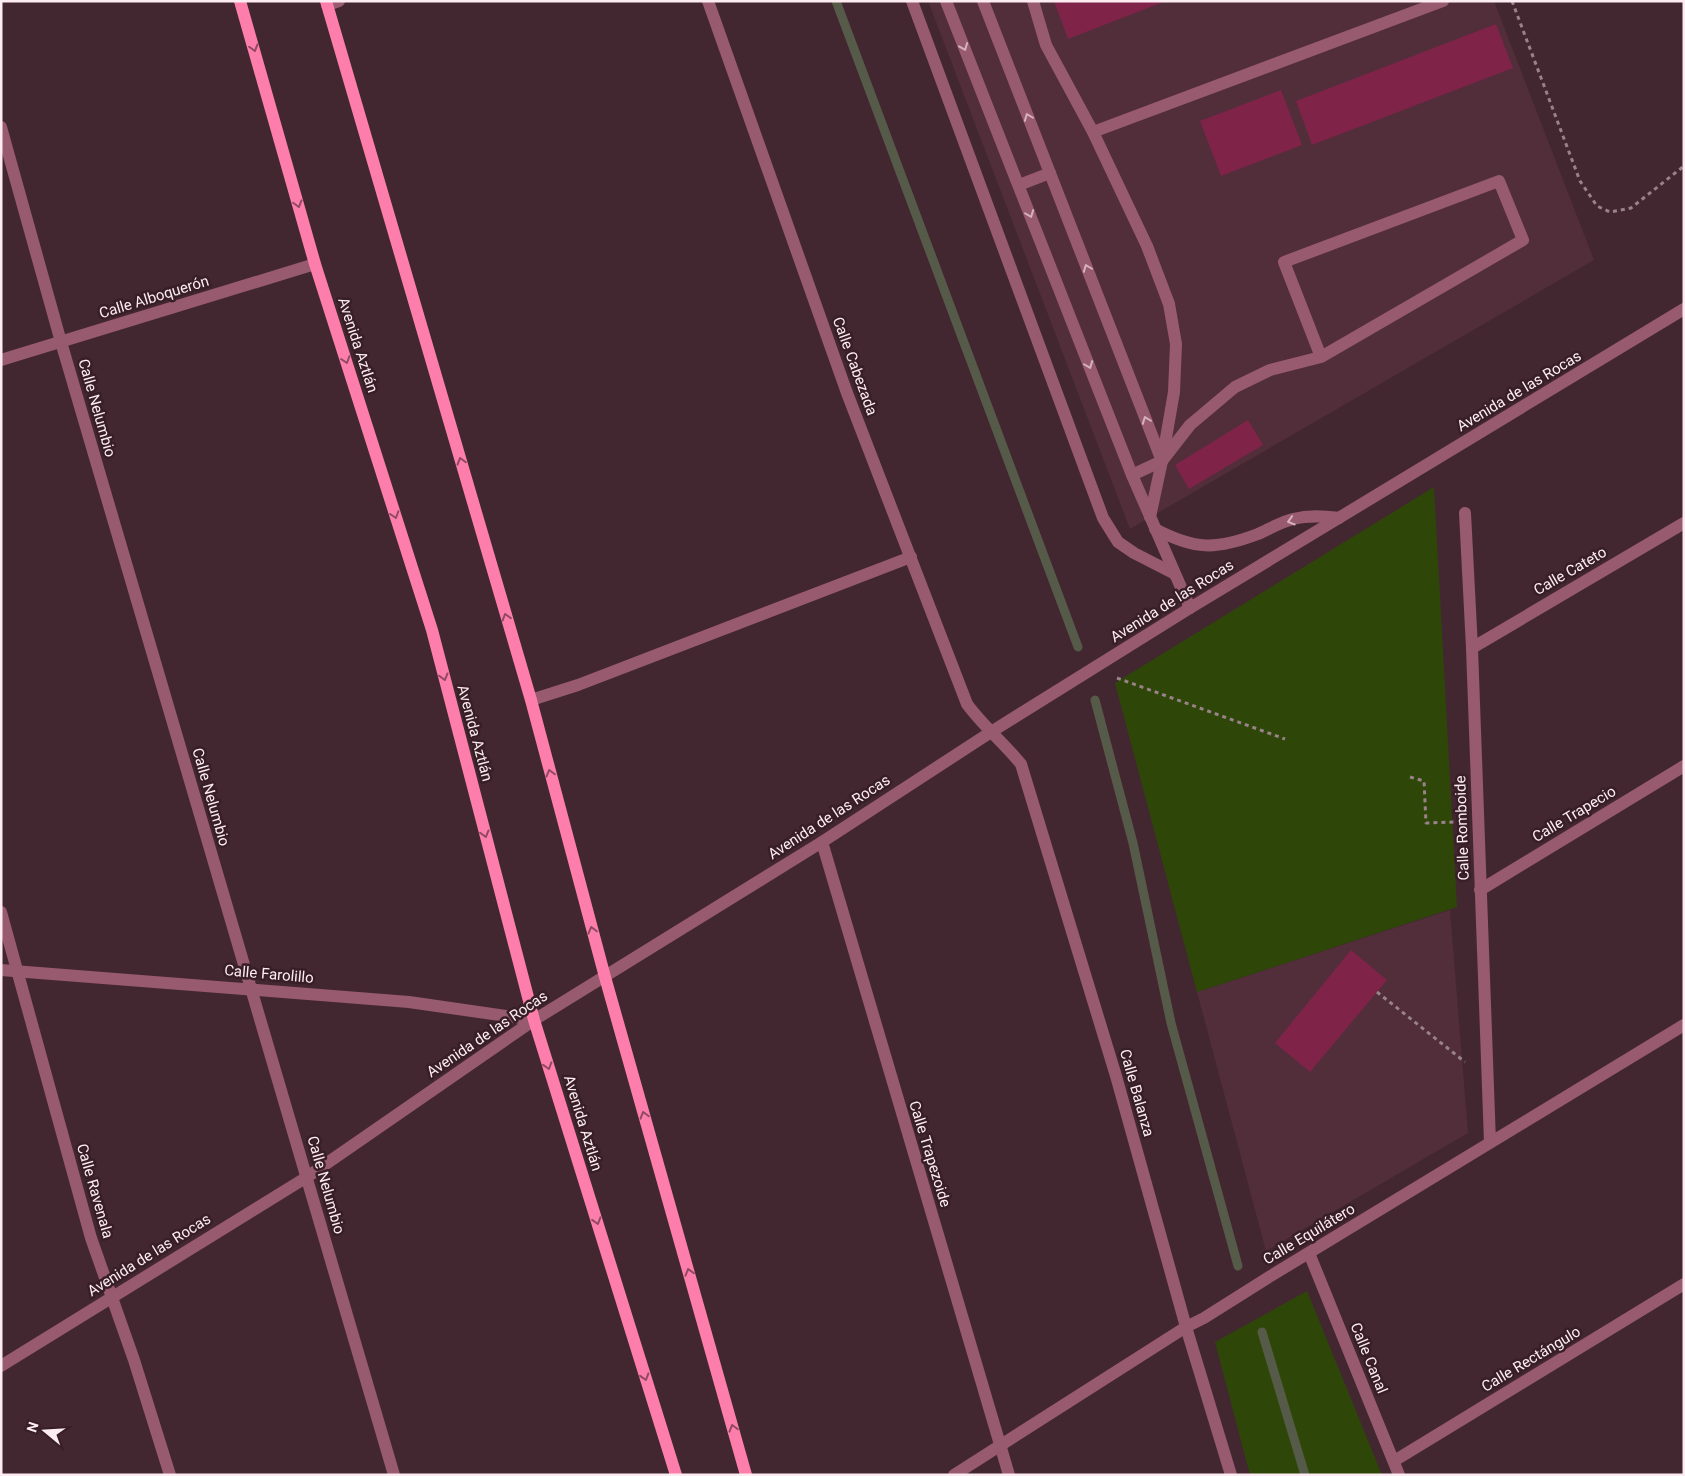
<svg xmlns="http://www.w3.org/2000/svg" width="1685" height="1476" viewBox="0 0 1685 1476" font-family="Roboto,sans-serif">
<style>
.built{fill:#512e39}
.green{fill:#2e4708}
.lines{fill:none;stroke-linecap:round;stroke-linejoin:round}
.stream{stroke:#565b49;stroke-width:9}
.building{fill:#7f2349}
.path{stroke:#998289;stroke-width:3;stroke-dasharray:4 4;stroke-linecap:butt}
.minor{stroke:#985a6e;stroke-width:12}
.major{stroke:#fe7eab;stroke-width:12}
.oneway{stroke:#d5b2bd}
.oneway2{stroke:#914962}
.labels{text-anchor:middle;dominant-baseline:central;stroke-width:5;stroke-linejoin:round;paint-order:stroke}
.street-label{font-size:15px;fill:#fdedf2;stroke:#381e26}
</style>
<rect width="100%" height="100%" fill="#432730"/>
<g class="built">
<path d="M928,1H1494L1594,260L1130,529Z"/>
<path d="M1450,910L1468,1133L1266,1251L1197,992Z"/>
</g>
<g class="green">
<path d="M1434,487L1457,907L1197,992L1115,683Z"/>
<path d="M1307,1291L1382,1475H1250L1215,1342Z"/>
</g>
<g class="lines">
<g class="stream">
<path d="M836,1L1078,647"/>
<path d="M1095,700L1133,843L1171,1023L1238,1266"/>
<path d="M1262,1332L1305,1475"/>
</g>
</g>
<g class="building">
<path d="M1054,1H1166L1068,39Z"/>
<path d="M1496,24L1513,68L1312,145L1296,101Z"/>
<path d="M1281,90L1302,145L1221,176L1200,121Z"/>
<path d="M1248,420L1263,445L1189,489L1175,465Z"/>
<path d="M1351,950L1387,980L1310,1072L1275,1043Z"/>
</g>
<g class="lines">
<g class="path">
<path d="M1512,1L1580,181L1597,206L1610,212L1631,208L1684,166"/>
<path d="M1117,678L1285,739"/>
<path d="M1410,777L1424,781L1426,823L1456,822"/>
<path d="M1377,992L1465,1062"/>
</g>
<g class="minor">
<path d="M708,1L847,393L967,704C983,726 1004,743 1021,764L1116,1076L1186,1327L1231,1475"/>
<path d="M912,1L1103,518L1118,542L1134,553L1173,573"/>
<path d="M946,1L1132,475L1190,608"/>
<path d="M983,1L1162,461L1150,517"/>
<path d="M1033,1L1046,45L1093,132L1147,246L1169,304L1176,344L1174,392L1162,461L1132,475"/>
<path d="M327,5L339,1"/>
<path d="M1,127L61,342L394,1475"/>
<path d="M1093,132L1443,1"/>
<path d="M1019,185L1050,173"/>
<path d="M1,360L315,264"/>
<path d="M1162,461L1190,425L1235,387L1270,370L1321,357L1523,240L1499,181L1284,262L1321,357"/>
<path d="M1465,513L1472,648L1490,1142"/>
<path d="M1155,529C1195,550 1216,550 1258,534C1269,529 1281,522 1293,519C1309,515 1323,516 1339,518"/>
<path d="M1472,648L1684,523"/>
<path d="M531,700L578,685L911,557"/>
<path d="M822,842L1009,1475"/>
<path d="M1480,890L1684,766"/>
<path d="M1,912L91,1238L134,1360L170,1475"/>
<path d="M1,970L409,1002L534,1020"/>
<path d="M1309,1253L1399,1475"/>
<path d="M1,1366L307,1177L534,1020L822,842L991,732L1190,608L1684,309"/>
<path d="M1394,1461L1684,1284"/>
<path d="M954,1475L1186,1327L1204,1318L1269,1277L1684,1025"/>
</g>
<g class="major">
<path d="M240,1L315,264L432,630L534,1020L676,1475"/>
<path d="M326,1L531,700L605,977L746,1475"/>
</g>
</g>
<defs><path id="oneway-chevron" d="M-2-3.5L2.5 0L-2 3.5" fill="none" stroke-width="1.6" stroke-linecap="round" stroke-linejoin="round" transform="scale(1.25)"/></defs>
<g class="oneway">
<use href="#oneway-chevron" transform="translate(964 47) rotate(68)"/>
<use href="#oneway-chevron" transform="translate(1028 117) rotate(-111)"/>
<use href="#oneway-chevron" transform="translate(1030 214) rotate(69)"/>
<use href="#oneway-chevron" transform="translate(1087 268) rotate(-111)"/>
<use href="#oneway-chevron" transform="translate(1089 365) rotate(69)"/>
<use href="#oneway-chevron" transform="translate(1146 420) rotate(-111)"/>
<use href="#oneway-chevron" transform="translate(1291 521) rotate(163)"/>
</g>
<g class="oneway2">
<use href="#oneway-chevron" transform="translate(254 48) rotate(74)"/>
<use href="#oneway-chevron" transform="translate(298 204) rotate(74)"/>
<use href="#oneway-chevron" transform="translate(346 360) rotate(72)"/>
<use href="#oneway-chevron" transform="translate(461 461) rotate(-106)"/>
<use href="#oneway-chevron" transform="translate(395 515) rotate(72)"/>
<use href="#oneway-chevron" transform="translate(506 617) rotate(-106)"/>
<use href="#oneway-chevron" transform="translate(444 677) rotate(75)"/>
<use href="#oneway-chevron" transform="translate(550 773) rotate(-105)"/>
<use href="#oneway-chevron" transform="translate(485 834) rotate(75)"/>
<use href="#oneway-chevron" transform="translate(592 930) rotate(-105)"/>
<use href="#oneway-chevron" transform="translate(548 1066) rotate(73)"/>
<use href="#oneway-chevron" transform="translate(644 1115) rotate(-106)"/>
<use href="#oneway-chevron" transform="translate(597 1221) rotate(73)"/>
<use href="#oneway-chevron" transform="translate(689 1272) rotate(-106)"/>
<use href="#oneway-chevron" transform="translate(645 1377) rotate(73)"/>
<use href="#oneway-chevron" transform="translate(733 1428) rotate(-106)"/>
</g>
<g class="labels">
<g class="street-label">
<text transform="translate(154 297) rotate(-17)">Calle Alboquerón</text>
<text transform="translate(358 345) rotate(72)">Avenida Aztlán</text>
<text transform="translate(855 366) rotate(70)">Calle Cabezada</text>
<text transform="translate(1519 391) rotate(-31)">Avenida de las Rocas</text>
<text transform="translate(97 408) rotate(74)">Calle Nelumbio</text>
<text transform="translate(1570 571) rotate(-30)">Calle Cateto</text>
<text transform="translate(1172 601) rotate(-32)">Avenida de las Rocas</text>
<text transform="translate(475 733) rotate(75)">Avenida Aztlán</text>
<text transform="translate(211 797) rotate(74)">Calle Nelumbio</text>
<text transform="translate(1574 814) rotate(-31)">Calle Trapecio</text>
<text transform="translate(829 817) rotate(-33)">Avenida de las Rocas</text>
<text transform="translate(1462 828) rotate(-92)">Calle Romboide</text>
<text transform="translate(269 974) rotate(5)">Calle Farolillo</text>
<text transform="translate(487 1034) rotate(-34)">Avenida de las Rocas</text>
<text transform="translate(1137 1093) rotate(74)">Calle Balanza</text>
<text transform="translate(583 1123) rotate(73)">Avenida Aztlán</text>
<text transform="translate(930 1154) rotate(73)">Calle Trapezoide</text>
<text transform="translate(326 1185) rotate(74)">Calle Nelumbio</text>
<text transform="translate(95 1191) rotate(74)">Calle Ravenala</text>
<text transform="translate(1309 1234) rotate(-31)">Calle Equilátero</text>
<text transform="translate(149 1255) rotate(-32)">Avenida de las Rocas</text>
<text transform="translate(1369 1358) rotate(68)">Calle Canal</text>
<text transform="translate(1531 1359) rotate(-31)">Calle Rectángulo</text>
</g>
</g>
<rect width="1685" height="1476" fill="none" stroke="#fdedf2" stroke-width="5"/>
<g transform="translate(45 1431) rotate(288)" stroke="#381e26" stroke-width="4" paint-order="stroke">
<path d="M0-4L9 19L0 12L-9 19Z" fill="#fdedf2"/>
<text y="-8" font-size="14" font-weight="bold" text-anchor="middle" fill="#fdedf2">N</text>
</g>
</svg>
